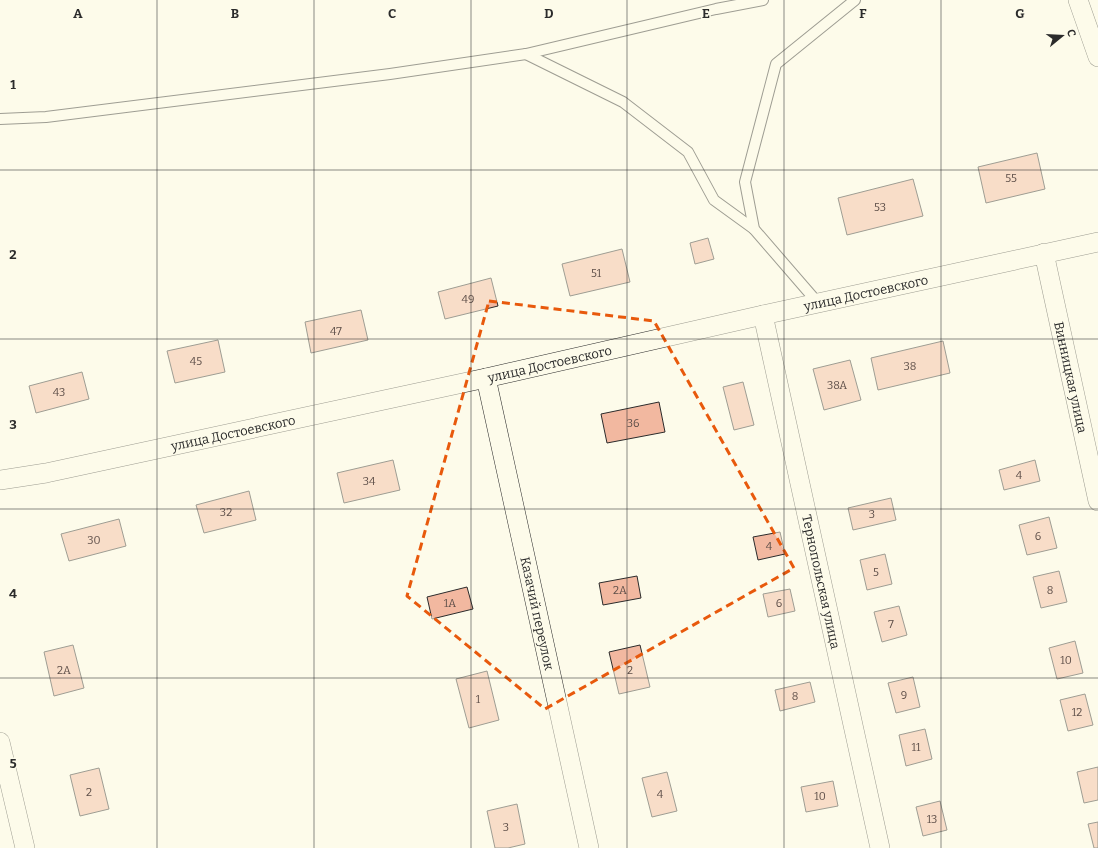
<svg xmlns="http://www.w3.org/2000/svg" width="1098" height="848" viewBox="0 0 1098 848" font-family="Bitter,serif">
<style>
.building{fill:#f2b8a0;stroke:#2b2b2b}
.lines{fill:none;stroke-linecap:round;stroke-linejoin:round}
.service-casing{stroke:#2b2b2b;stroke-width:12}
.minor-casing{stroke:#2b2b2b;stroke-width:20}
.service{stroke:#fdfbea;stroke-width:10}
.minor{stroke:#fdfbea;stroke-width:19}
.marked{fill:none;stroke:#e8590c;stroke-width:3;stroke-dasharray:8 5;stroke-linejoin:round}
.grid{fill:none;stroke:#2b2b2b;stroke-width:1;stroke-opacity:0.55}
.labels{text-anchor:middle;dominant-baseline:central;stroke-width:3;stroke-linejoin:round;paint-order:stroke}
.number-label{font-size:11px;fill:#5d4e48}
.street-label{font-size:13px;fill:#2b2b2b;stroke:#fdfbea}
.grid-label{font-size:13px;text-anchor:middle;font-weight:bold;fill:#2b2b2b;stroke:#fdfbea;stroke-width:3;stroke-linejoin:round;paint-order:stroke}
</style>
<rect width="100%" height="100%" fill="#fdfbea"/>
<g class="building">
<path d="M1037,153L1045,189L986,203L978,167Z"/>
<path d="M913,179L923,216L847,235L838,198Z"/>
<path d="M708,238L714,259L695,264L690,243Z"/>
<path d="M622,249L630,282L570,296L562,264Z"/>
<path d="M491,278L498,306L445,319L438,292Z"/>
<path d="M361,310L368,340L311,353L305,322Z"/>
<path d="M218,340L225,372L175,383L167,351Z"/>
<path d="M943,341L950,373L878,390L871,358Z"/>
<path d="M850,360L861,400L824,410L813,369Z"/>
<path d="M82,372L89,399L36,413L29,386Z"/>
<path d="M743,382L754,425L734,430L723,387Z"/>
<path d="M659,402L665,432L607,443L601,414Z"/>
<path d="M393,460L400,490L344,503L337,473Z"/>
<path d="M1035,460L1040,481L1004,490L999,470Z"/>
<path d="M249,491L256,520L204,533L196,505Z"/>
<path d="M891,498L896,520L853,530L848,508Z"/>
<path d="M1049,517L1057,548L1027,555L1019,525Z"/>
<path d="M119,519L126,546L69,561L61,534Z"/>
<path d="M780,532L785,554L758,560L753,537Z"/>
<path d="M885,554L892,584L867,590L860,560Z"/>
<path d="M1059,571L1067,602L1041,608L1033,577Z"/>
<path d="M637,576L641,598L603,605L599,583Z"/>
<path d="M467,587L473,609L432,619L427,597Z"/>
<path d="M790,589L795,611L768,617L763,594Z"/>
<path d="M899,606L907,635L882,642L874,612Z"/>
<path d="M1075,641L1083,673L1057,679L1049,648Z"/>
<path d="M73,645L84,688L54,696L44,652Z"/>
<path d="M640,645L650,687L619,694L609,652Z"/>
<path d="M487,671L499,720L469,728L456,679Z"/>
<path d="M913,677L920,707L896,713L888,683Z"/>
<path d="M810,682L815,702L780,711L775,690Z"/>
<path d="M1085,694L1093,725L1068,731L1060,700Z"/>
<path d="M925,729L932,759L906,766L899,735Z"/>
<path d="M1098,767V800L1084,803L1077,772Z"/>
<path d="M99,768L109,809L80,816L70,775Z"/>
<path d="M667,772L677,811L652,817L642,778Z"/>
<path d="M833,781L838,806L806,812L801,787Z"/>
<path d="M940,801L947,830L923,836L916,807Z"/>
<path d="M517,804L525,844L508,848H495L487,811Z"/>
<path d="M1098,822V848H1094L1088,824Z"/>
</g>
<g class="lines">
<g class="service-casing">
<g id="service">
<path d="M526,54L623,102L688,152L714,200L754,229"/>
<path d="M0,119L46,117L390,74L526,54L716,9L763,0"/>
<path d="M818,303L754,229L745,182L776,64L855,0"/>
</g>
</g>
<g class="minor-casing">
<g id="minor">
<path d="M1078,0L1098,57"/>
<path id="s1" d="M1044,253L1098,501"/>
<path id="s2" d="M763,315L880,848"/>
<path id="s3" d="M486,378L589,848"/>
<path id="s4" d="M0,480L46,473L486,378L763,315L1098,242"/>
<path d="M0,742L25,848"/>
</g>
</g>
<use href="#service" class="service"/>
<use href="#minor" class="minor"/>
</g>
<path d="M0 0H1098V848H0ZM489,301L654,321L794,568L545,709L407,596Z" fill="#fdfbea" fill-opacity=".55" fill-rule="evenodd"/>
<path class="marked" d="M489,301L654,321L794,568L545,709L407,596Z"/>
<path class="grid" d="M157,0V848M314,0V848M471,0V848M627,0V848M784,0V848M941,0V848M0,170H1098M0,339H1098M0,509H1098M0,678H1098"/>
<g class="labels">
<g class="number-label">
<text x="1011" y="178">55</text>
<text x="880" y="207">53</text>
<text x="596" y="273">51</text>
<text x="468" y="299">49</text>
<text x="336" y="331">47</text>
<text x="196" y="361">45</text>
<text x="910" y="366">38</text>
<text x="837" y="385">38А</text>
<text x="59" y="392">43</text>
<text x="633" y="423">36</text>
<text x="1019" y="475">4</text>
<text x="369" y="481">34</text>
<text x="226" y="512">32</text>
<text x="872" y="514">3</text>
<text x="1038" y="536">6</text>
<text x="94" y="540">30</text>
<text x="769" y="546">4</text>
<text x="876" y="572">5</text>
<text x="620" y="590">2А</text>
<text x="1050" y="590">8</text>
<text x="450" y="603">1А</text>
<text x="779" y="603">6</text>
<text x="891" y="624">7</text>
<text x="1066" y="660">10</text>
<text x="64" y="670">2А</text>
<text x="630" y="670">2</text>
<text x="904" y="695">9</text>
<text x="795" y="696">8</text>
<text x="478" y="699">1</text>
<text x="1077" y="712">12</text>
<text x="916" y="747">11</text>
<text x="89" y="792">2</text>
<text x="660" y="794">4</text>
<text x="820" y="796">10</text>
<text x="932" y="819">13</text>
<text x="506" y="827">3</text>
</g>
<g class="street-label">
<text stroke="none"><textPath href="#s4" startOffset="886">улица Достоевского</textPath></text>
<text stroke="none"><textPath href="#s4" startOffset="562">улица Достоевского</textPath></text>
<text stroke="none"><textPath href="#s1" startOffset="127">Винницкая улица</textPath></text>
<text stroke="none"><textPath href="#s4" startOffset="238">улица Достоевского</textPath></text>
<text stroke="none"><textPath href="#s2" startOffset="273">Тернопольская улица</textPath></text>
<text stroke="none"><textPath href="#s3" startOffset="241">Казачий переулок</textPath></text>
</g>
</g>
<g class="grid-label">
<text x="78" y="18">A</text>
<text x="235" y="18">B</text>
<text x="392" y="18">C</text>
<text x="549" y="18">D</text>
<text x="706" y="18">E</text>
<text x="863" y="18">F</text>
<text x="1020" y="18">G</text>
<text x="13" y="89">1</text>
<text x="13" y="259">2</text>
<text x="13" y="429">3</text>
<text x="13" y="598">4</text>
<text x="13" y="768">5</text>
</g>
<g transform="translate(1062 36) rotate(72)" stroke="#fdfbea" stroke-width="3" paint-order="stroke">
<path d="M0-3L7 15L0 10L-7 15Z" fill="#2b2b2b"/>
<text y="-6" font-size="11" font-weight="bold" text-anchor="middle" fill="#2b2b2b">С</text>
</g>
</svg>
